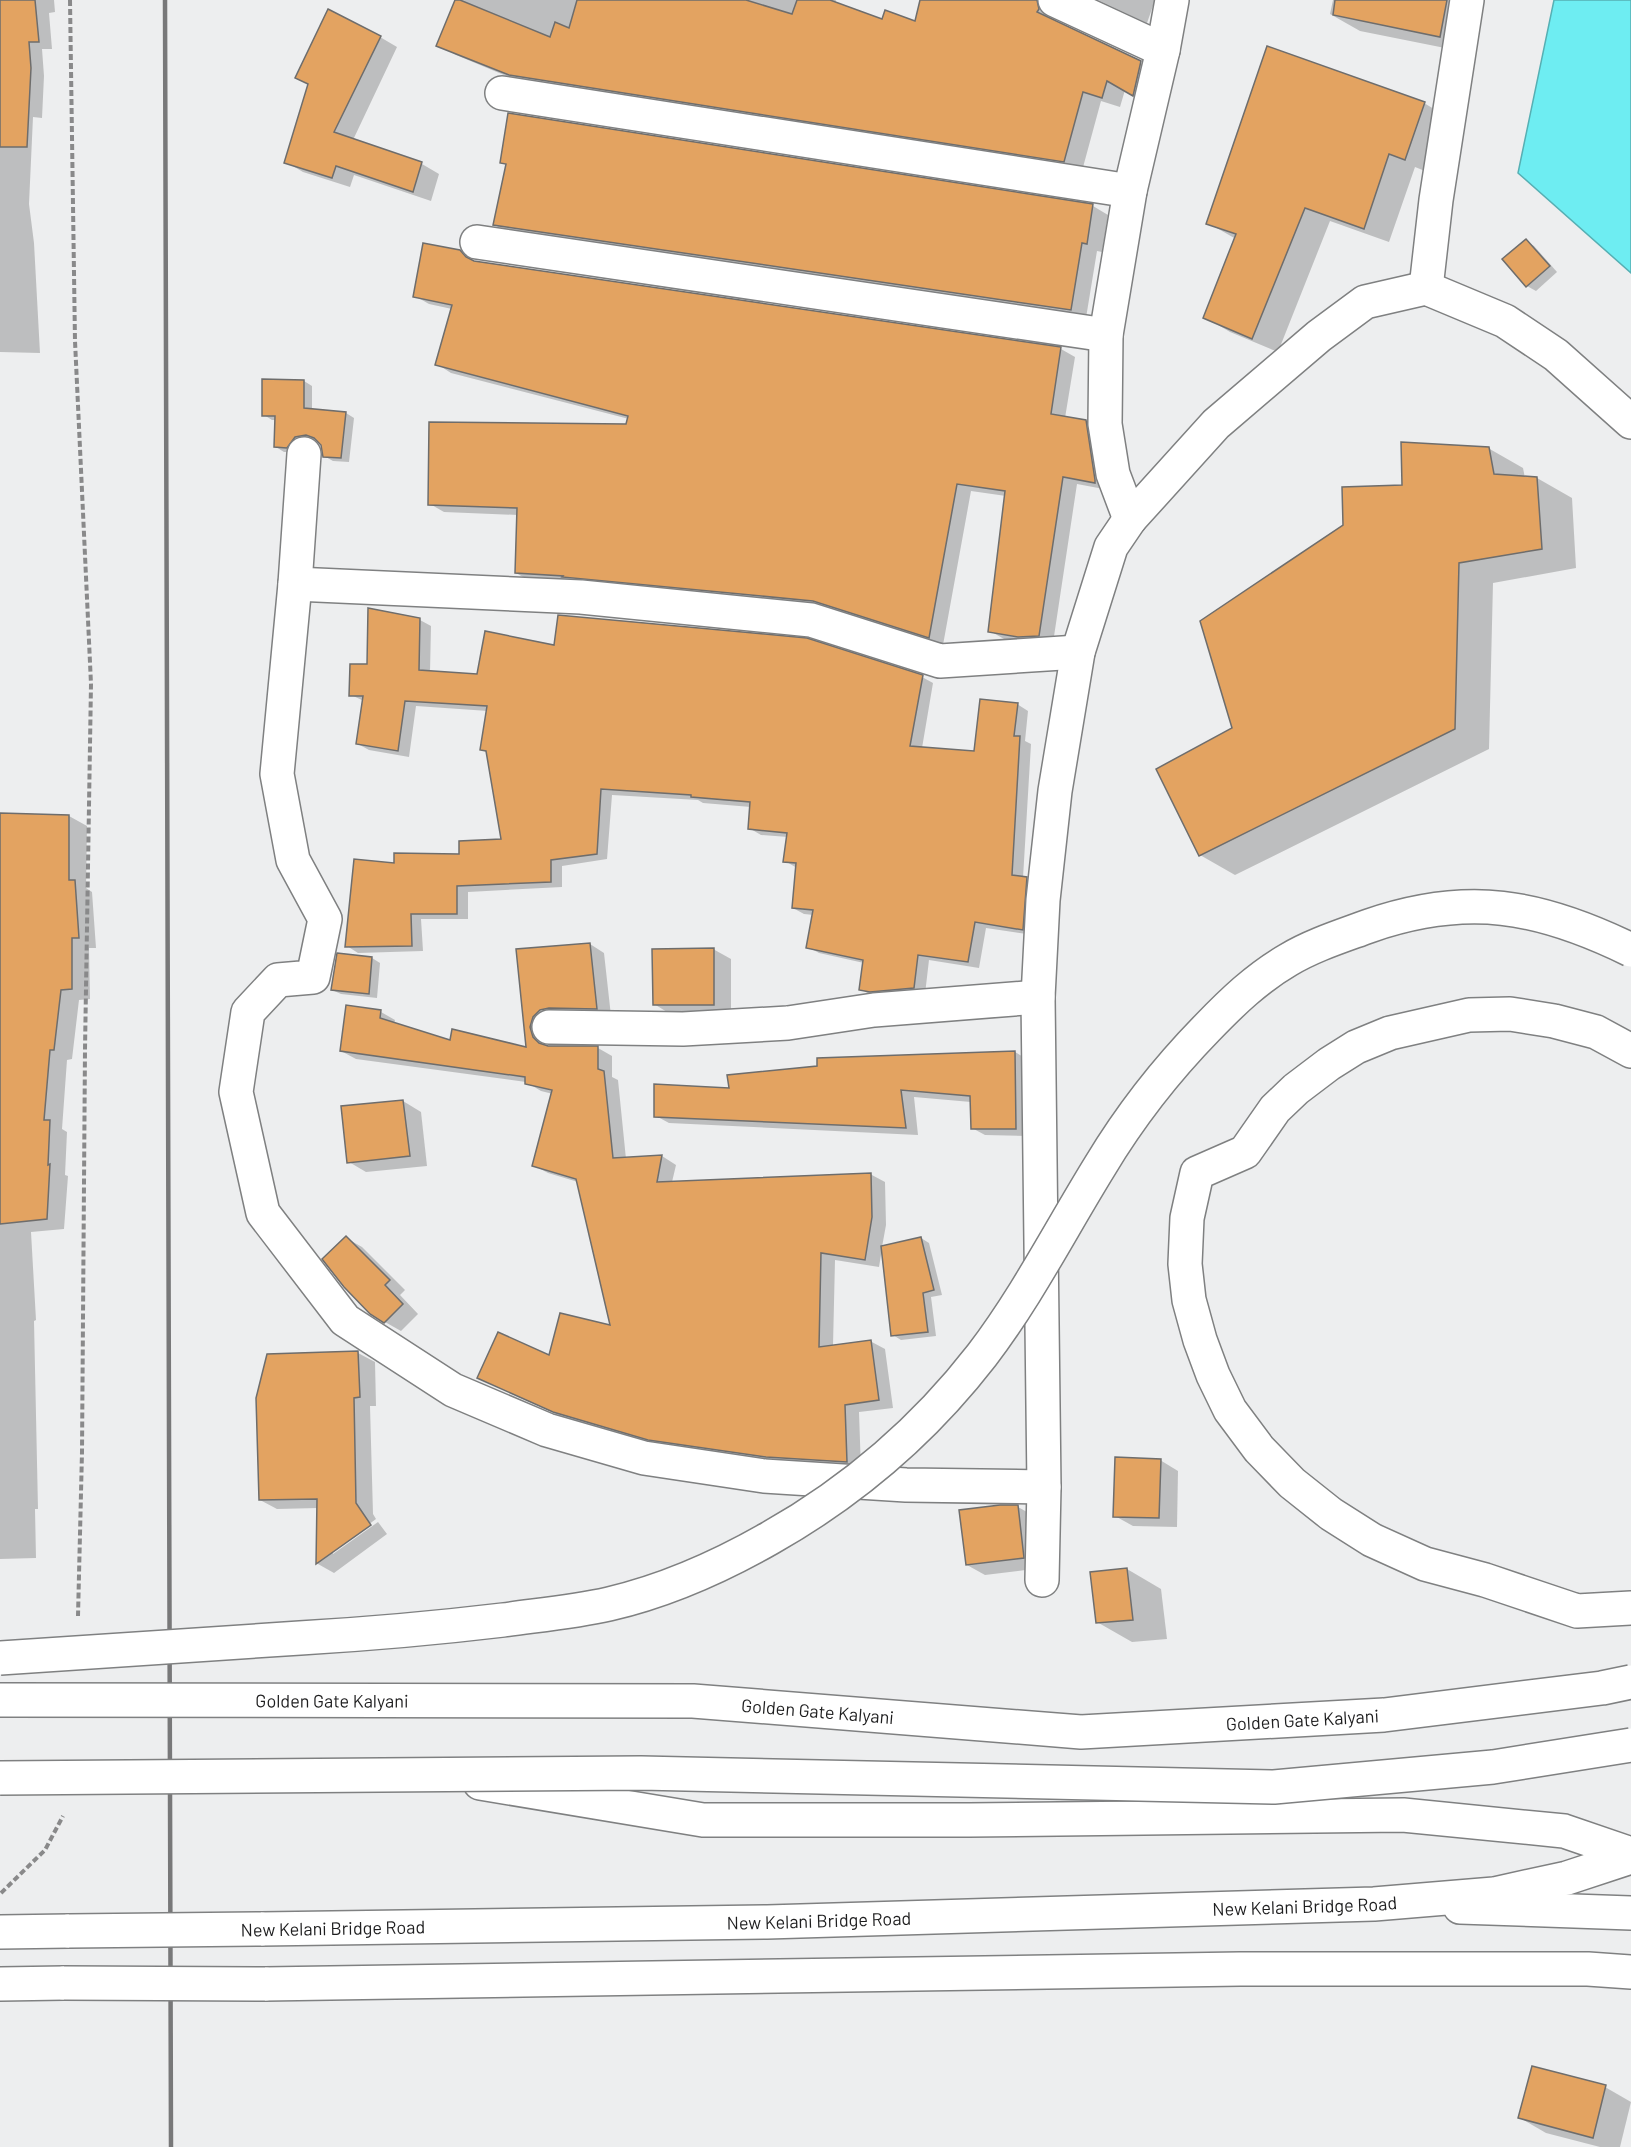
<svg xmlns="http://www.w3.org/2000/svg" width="1631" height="2147" viewBox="0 0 1631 2147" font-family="Barlow,sans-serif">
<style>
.water{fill:#6eedf2;stroke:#56afb3;stroke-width:1.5}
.shadow{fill:#0003;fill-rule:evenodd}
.building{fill:#e3a361;stroke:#6e6d6c;stroke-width:1.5}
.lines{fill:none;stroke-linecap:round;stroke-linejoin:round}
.minor-casing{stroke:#7f8081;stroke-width:36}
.major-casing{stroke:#7f8081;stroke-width:36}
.highway-casing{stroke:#7f8081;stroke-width:36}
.path{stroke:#89898a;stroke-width:4;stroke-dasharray:6 3;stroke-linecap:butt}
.minor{stroke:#fff;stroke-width:33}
.major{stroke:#fff;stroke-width:33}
.highway{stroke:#fff;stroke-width:33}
.rail{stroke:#787879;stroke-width:4.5}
.highway-bridge-casing{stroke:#7f8081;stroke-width:36;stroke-linecap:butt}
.highway-bridge{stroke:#fff;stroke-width:33}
.labels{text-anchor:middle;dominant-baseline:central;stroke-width:4.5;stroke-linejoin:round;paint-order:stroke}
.street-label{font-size:18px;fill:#1e1e1f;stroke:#fff}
</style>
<rect width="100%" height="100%" fill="#edeeef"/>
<path class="water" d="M1554,0H1631V273L1518,173Z"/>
<g class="shadow">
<path d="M0,0H54L55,12L49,13L52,49H42L44,76L42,118L33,117L29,204L34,243L40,353L0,352Z"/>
<path d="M456,0H836L835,3L883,21L916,23L922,0H1058L1054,14L1057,22L1159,72L1151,105L1125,90L1120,107L1101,101L1082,171L528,85L456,55L438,45Z"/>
<path d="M1098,0H1155L1147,23Z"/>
<path d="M1333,0H1481L1470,53L1360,31L1330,14Z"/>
<path d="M380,37L397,47L353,140L422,164L439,174L431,201L354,175L350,187L303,172L286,162Z"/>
<path d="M1424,103L1449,118L1430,173L1415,167L1389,242L1330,221L1278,352L1230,332L1205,317L1236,239L1208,223Z"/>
<path d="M509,115L1093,206L1108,215L1102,252L1097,251L1086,318L510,234L495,225L507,165L502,162Z"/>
<path d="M1526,241L1534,246L1557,272L1536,291L1527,286Z"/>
<path d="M460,251L476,262L1061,349L1075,357L1065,418L1086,421L1100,430L1109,490L1077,484L1053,643L1034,644L1004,639L990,631L1006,496L971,491L943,645L828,609L530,581L516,573L518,515L444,512L430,504L628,426L629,419L451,373L437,364L452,309L429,304L415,296Z"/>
<path d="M304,381L312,386V410L346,413L354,418L349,462L333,461L324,456L322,445L316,439L304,442L296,452H284L276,447L277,420H272L264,415Z"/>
<path d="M1488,448L1523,468L1525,478H1537L1572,498L1576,568L1493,583L1489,749L1235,875L1200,855L1234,729L1403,486Z"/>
<path d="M420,620L431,626L430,672L478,675L556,647L922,677L933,683L922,748L975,753L1017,704L1028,711L1025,741L1031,744L1023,878L1037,885L1034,935L986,928L979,968L929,960L925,994L872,996L861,989L864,963L819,953L808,947L814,915L804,914L793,908L797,868L785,861L788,837L761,835L749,828L751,807L703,803L698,800L612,795L607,859L562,866V887L468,892V919H421L423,951L358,953L347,946L461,856L502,840L488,753L481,749L488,711L416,706L409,757L369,750L358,744L364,701L351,695L369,665Z"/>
<path d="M0,815L69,816L87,826L86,888L92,892L96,948H89L90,999L79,1000L72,1059L67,1060L62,1129L67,1132L65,1175L68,1176L64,1229L31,1232L36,1320L34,1321L38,1509H35L36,1558L0,1559Z"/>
<path d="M590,944L604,953L611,1016L544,1036L547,1046L598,1048L612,1056V1077L618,1080L626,1159L662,1156L676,1165L672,1182L870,1174L885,1182L886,1225L882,1247L921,1238L929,1243L942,1295L931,1297L936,1336L901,1340L893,1335L882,1249L879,1267L835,1260L833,1346L870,1341L885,1349L893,1408L859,1412L861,1470L782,1465L664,1447L569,1420L494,1385L612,1327L578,1182L548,1173L533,1165L553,1094L541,1091L526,1082L356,1059L341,1051L381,1012L395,1020L394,1024L451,1042L528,1049L518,951ZM545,1004L547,1006L536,1017V1013Z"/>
<path d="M713,949L731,959V1014L672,1015L654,1004Z"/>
<path d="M372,958L380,963L377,998L341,994L332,990Z"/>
<path d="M1015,1052L1028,1060V1136L985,1135L972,1128L971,1102L914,1097L918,1135L669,1123L656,1116L730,1090Z"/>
<path d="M403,1101L421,1112L427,1166L366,1172L349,1162Z"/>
<path d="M346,1238L362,1247L405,1290L400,1295L418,1314L401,1331L385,1322Z"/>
<path d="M358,1353L375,1362L376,1406H370L373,1514L376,1519L333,1551V1554L378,1522L387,1534L334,1573L318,1564V1508L277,1509L260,1500L268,1355Z"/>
<path d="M1160,1460L1178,1471L1177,1527L1133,1526L1115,1516Z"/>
<path d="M1018,1507L1036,1517L1041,1568L985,1575L967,1565Z"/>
<path d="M1127,1569L1161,1589L1167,1639L1132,1642L1097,1622Z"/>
<path d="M1605,2087L1631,2102L1620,2147H1600L1546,2133L1520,2118Z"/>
</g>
<g class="building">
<path d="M0,0H35L39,42H29L31,68L27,147H0Z"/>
<path d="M455,0H460L550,37L555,22L569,28L577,0H746L792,14L797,0H830L882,19L885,10L915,21L920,0H1037L1039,9L1037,12L1141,61L1133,96L1107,81L1102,98L1083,92L1064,162L509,75L436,46Z"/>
<path d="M1335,0H1447L1440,37L1333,15Z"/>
<path d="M328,9L381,36L334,132L422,162L413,192L336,166L332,178L284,163L308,84L295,78Z"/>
<path d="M1267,46L1425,102L1405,160L1389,154L1364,229L1305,208L1252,339L1203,318L1236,234L1206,224Z"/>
<path d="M508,113L1093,204L1087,244L1082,243L1071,310L493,225L506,164L500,163Z"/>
<path d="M1526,239L1550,266L1526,287L1502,259Z"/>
<path d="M423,243L460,250L466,257L474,261L1061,347L1051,414L1086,420L1095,480V483L1063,477L1039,636L1018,637L988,632L1005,491L957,484L929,638L813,601L562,577L563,576L515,573L517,508L428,505L429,422L626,424L628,416L435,365L452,305L413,297Z"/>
<path d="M262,379L304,380V408L346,412L341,458L323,457L321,445L314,438L306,435L295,437L287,448L274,447L275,416H262Z"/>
<path d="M1401,442L1489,447L1494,474L1537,477L1542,549L1459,563L1455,729L1199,856L1156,769L1232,728L1200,621L1343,525L1342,487L1402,485Z"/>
<path d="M368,608L420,618L419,670L477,674L485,631L554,645L558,615L807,638L923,675L910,746L974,751L980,699L1018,703L1014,736H1020L1012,875L1027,877L1023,930L975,922L968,962L918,955L914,988L870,992L859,990L863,960L806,948L813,910L792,908L796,863L783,862L787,833L748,829L750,802L691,797V795L601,789L597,854L551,860V882L457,886V914H411L412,946L345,947L354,859L394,863V853L459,854V841L501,839L486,751L480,750L487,706L405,701L398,751L356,744L363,696H349L350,664H367Z"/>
<path d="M0,813L69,815V880H75L79,938H72V989L61,990L54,1050H50L44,1120H50L48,1165L50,1164L47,1219L0,1224Z"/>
<path d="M590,943L597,1009L549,1008L540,1010L533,1017L530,1027L533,1037L539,1043L548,1046H598V1069L604,1071L613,1158L662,1155L657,1182L871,1173L872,1217L865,1260L821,1253L819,1347L871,1340L879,1400L845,1405L847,1462L766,1457L648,1440L553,1412L477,1378L498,1332L549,1355L560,1313L610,1325L576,1179L532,1166L552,1090L525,1084V1077L340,1051L346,1005L381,1010L380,1018L450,1040L452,1029L526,1047L516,949Z"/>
<path d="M714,948V1005H653L652,949Z"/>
<path d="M337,953L372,957L369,994L331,990Z"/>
<path d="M1015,1051L1016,1129H971L970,1096L901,1090L906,1128L654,1117V1084L729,1088L727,1075L817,1066V1058Z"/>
<path d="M403,1100L410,1156L347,1163L341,1106Z"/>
<path d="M346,1236L390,1280L385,1285L403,1304L384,1323L370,1314L344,1287L322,1259Z"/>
<path d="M921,1237L934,1290L923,1293L928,1332L891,1336L881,1246Z"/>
<path d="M358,1351L360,1397L354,1398L356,1503L371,1525L316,1564L317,1499L259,1500L256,1398L267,1354Z"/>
<path d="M1115,1457L1161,1459L1159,1518L1113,1517Z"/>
<path d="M1000,1505H1018L1024,1558L966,1565L959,1510Z"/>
<path d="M1127,1568L1133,1620L1096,1623L1090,1572Z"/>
<path d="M1532,2066L1606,2085L1593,2138L1518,2118Z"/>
</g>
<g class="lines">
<g class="minor-casing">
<g id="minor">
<path d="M1055,0L1163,50"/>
<path d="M502,93L1130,191"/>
<path d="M477,242L1106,335"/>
<path d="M1426,288L1436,200L1467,0"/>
<path d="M304,454L295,584L277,774L293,860L325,919L313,977L278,980L248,1012L236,1092L263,1213L345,1320L453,1390L547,1430L644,1458L764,1476L906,1485L1044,1487"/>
<path d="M1130,519L1113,474L1105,424L1106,335L1130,191L1163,50L1172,0"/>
<path d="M295,584L581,597L811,620L940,661L1078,652"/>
<path d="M549,1027L683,1029L788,1023L874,1010L1038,997"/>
<path d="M1042,1580L1044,1487L1038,997L1043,900L1055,791L1078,652L1111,547L1130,519L1216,424L1319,336L1365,302L1426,288L1505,321L1556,355L1631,422"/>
</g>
</g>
<g class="major-casing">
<path id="major" d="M1460,1907L1631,1913"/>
</g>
<g class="highway-casing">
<g id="highway">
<path d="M1631,1051L1596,1032L1554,1021L1510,1014L1469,1015L1390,1033L1356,1047L1329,1064L1296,1089L1275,1109L1245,1152L1197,1173L1187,1218L1185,1264L1189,1300L1200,1340L1213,1375L1230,1410L1259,1449L1292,1483L1331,1514L1372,1540L1425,1564L1485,1580L1577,1611L1631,1608"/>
<path d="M480,1783L703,1820H969L1403,1815L1564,1831L1631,1854"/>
<path id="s1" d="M261,1929L767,1922L1374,1904L1494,1894L1567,1878L1631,1857"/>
<path d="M0,1932L69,1931"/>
<path d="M0,1984L64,1983"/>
<path d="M265,1984L1240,1969H1588L1631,1972"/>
</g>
</g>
<g class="path">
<path d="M70,0L75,341L91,684L85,1049L82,1452L78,1616"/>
<path d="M1,1893L45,1850L63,1816"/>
</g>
<use href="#minor" class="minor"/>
<use href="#major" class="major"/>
<use href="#highway" class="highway"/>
<path class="rail" d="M165,0L171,2147"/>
<g class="highway-bridge-casing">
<g id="highway-bridge">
<path d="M0,1658C100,1652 200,1645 300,1638C368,1634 436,1628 503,1620C539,1615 574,1612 609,1604C665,1591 721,1566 770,1538C853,1491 924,1430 982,1355C1027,1296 1061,1229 1100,1166C1130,1116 1166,1070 1207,1028C1232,1002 1257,978 1288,960C1313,945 1342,936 1369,926C1467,892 1539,905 1631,950"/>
<path id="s2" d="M0,1700L693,1701L1081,1732L1384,1715L1602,1688L1631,1682"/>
<path d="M0,1778L641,1773L1274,1787L1493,1767L1631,1745"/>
<path d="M69,1931L261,1929"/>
<path d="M64,1983L265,1984"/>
</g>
</g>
<use href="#highway-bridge" class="highway-bridge"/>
</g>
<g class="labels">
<g class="street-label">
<text stroke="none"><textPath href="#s2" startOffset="332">Golden Gate Kalyani</textPath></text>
<text stroke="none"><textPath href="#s2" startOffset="818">Golden Gate Kalyani</textPath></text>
<text stroke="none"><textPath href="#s2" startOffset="1304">Golden Gate Kalyani</textPath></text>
<text stroke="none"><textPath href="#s1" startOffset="1044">New Kelani Bridge Road</textPath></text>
<text stroke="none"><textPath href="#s1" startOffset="558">New Kelani Bridge Road</textPath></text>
<text transform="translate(333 1928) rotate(-1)">New Kelani Bridge Road</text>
</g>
</g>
</svg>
